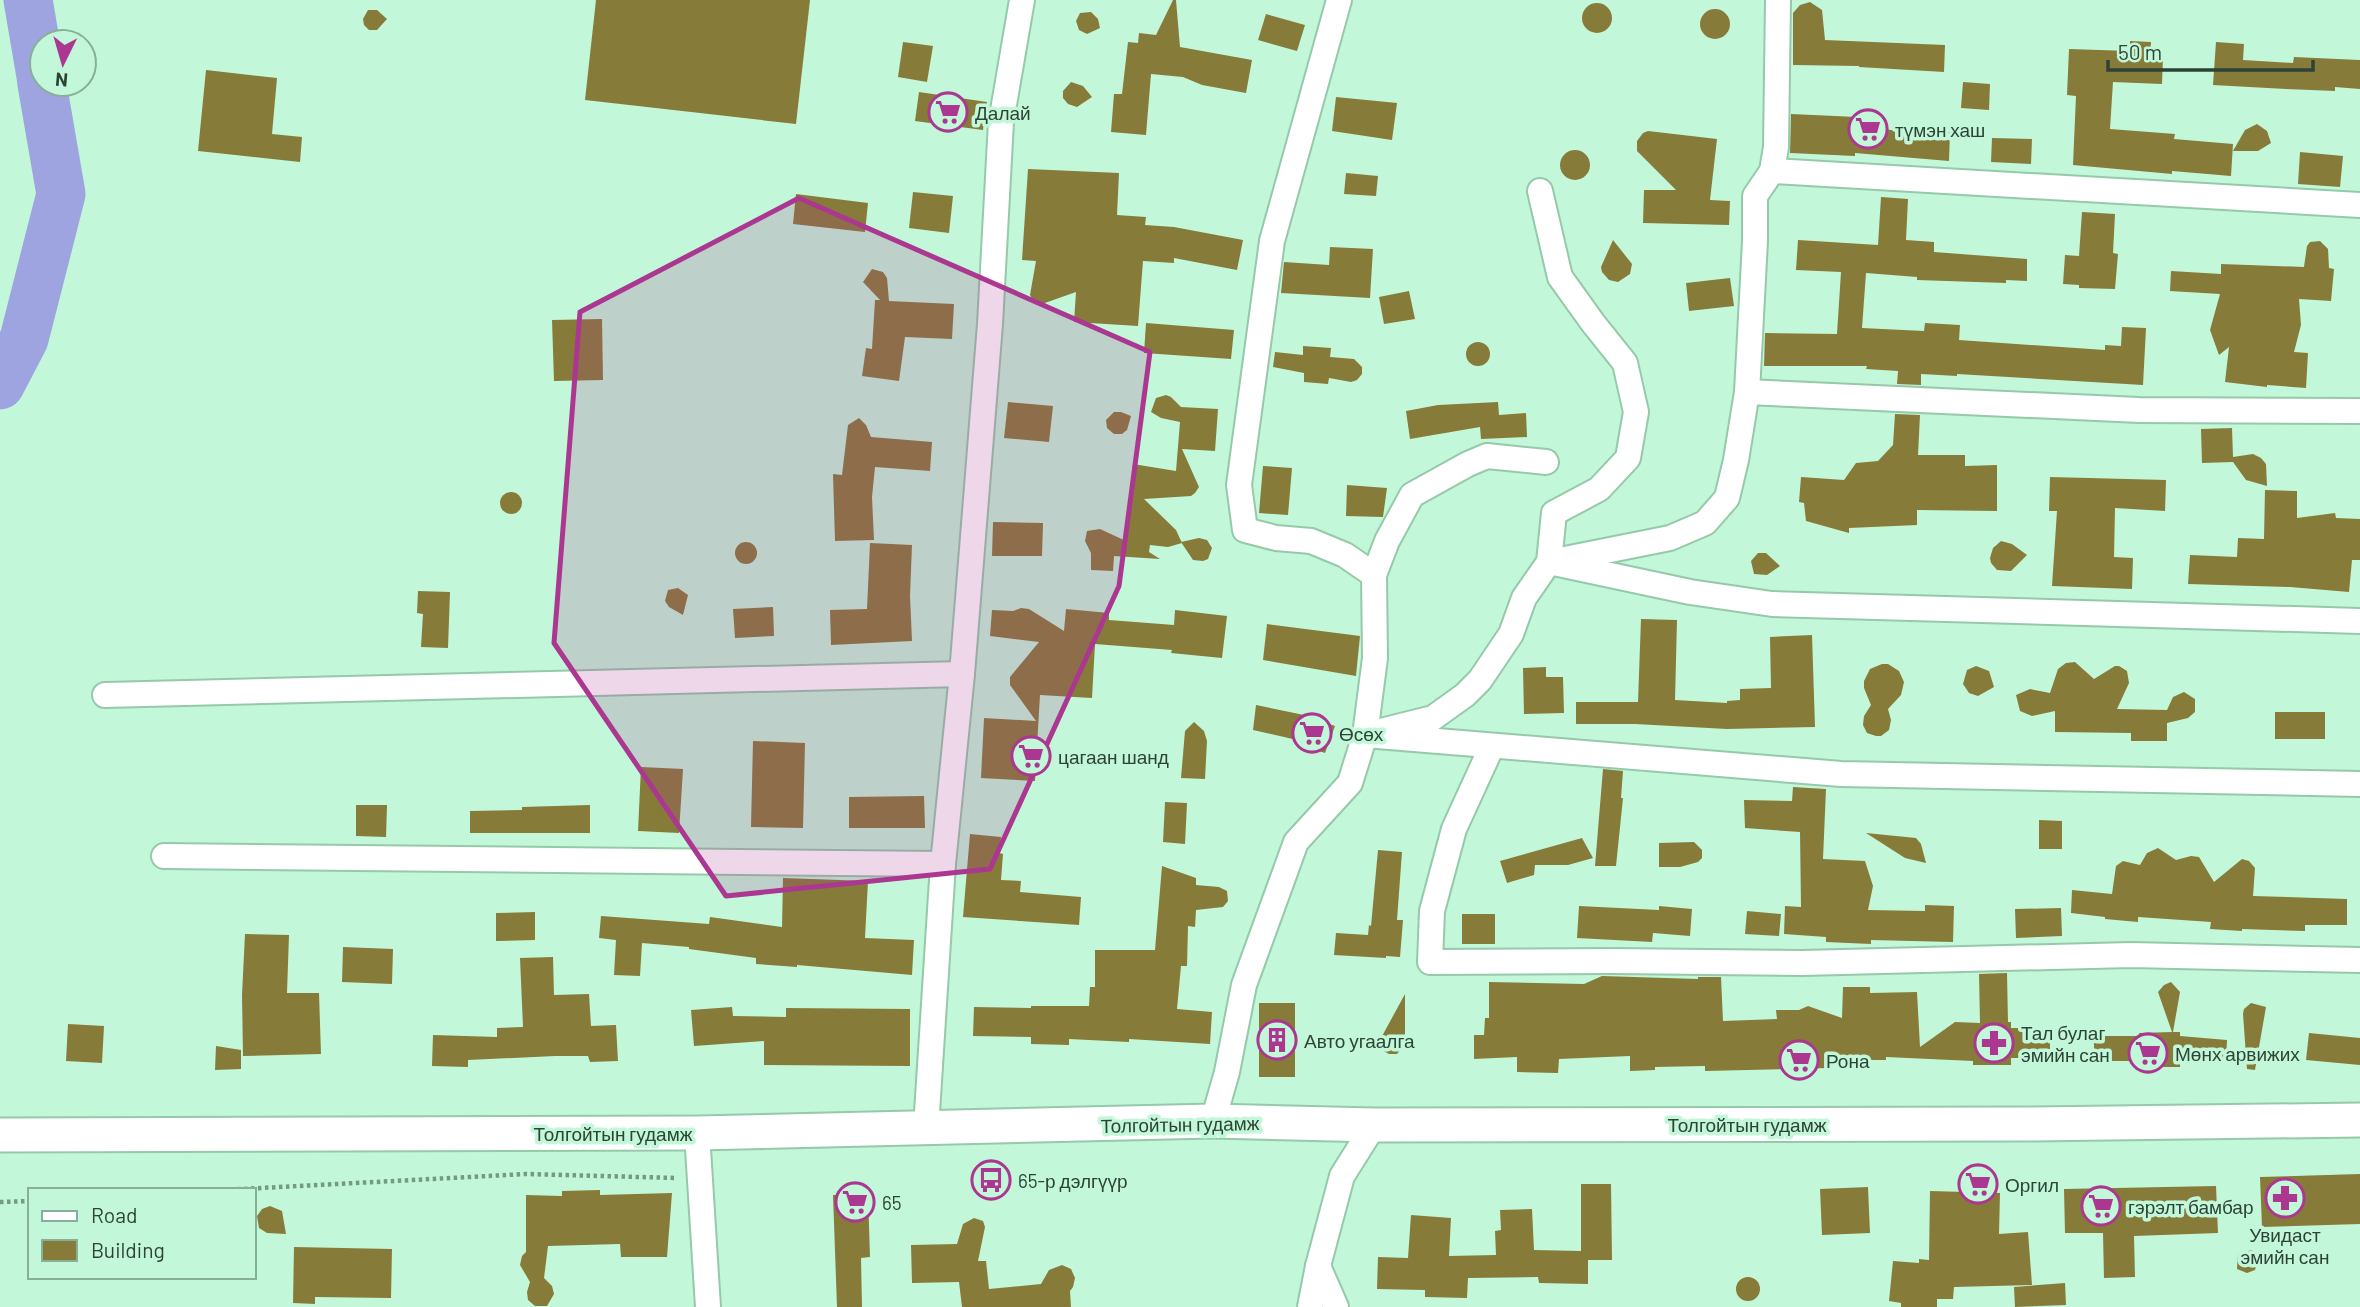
<svg xmlns="http://www.w3.org/2000/svg" width="2360" height="1307" viewBox="0 0 2360 1307" font-family="Barlow,sans-serif">
<style>
.lines{fill:none;stroke-linecap:round;stroke-linejoin:round}
.river{stroke:#9da4e0;stroke-width:49}
.building{fill:#877b39}
.minor-casing{stroke:#95c9aa;stroke-width:28}
.secondary-casing{stroke:#95c9aa;stroke-width:37}
.path{stroke:#749984;stroke-width:4.5;stroke-dasharray:3.5 3.5;stroke-linecap:butt}
.minor{stroke:#fff;stroke-width:24}
.secondary{stroke:#fff;stroke-width:33}
.marked{fill:#ac3790;fill-opacity:0.2;stroke:#ac3790;stroke-width:5;stroke-linejoin:round}
.labels{text-anchor:middle;dominant-baseline:central;stroke-width:7;stroke-linejoin:round;paint-order:stroke}
.poi-label{font-size:19px;fill:#2d4336;stroke:#c2f8d9;text-anchor:start}
.street-label{font-size:19px;fill:#2d4336;stroke:#c2f8d9}
</style>
<rect width="100%" height="100%" fill="#c2f8d9"/>
<g class="lines">
<g class="river">
<path d="M28,0L42,82"/>
<path d="M0,385L24,339L61,194L42,84"/>
</g>
</g>
<g class="building">
<path d="M596,0H810L796,124L585,100Z"/>
<path d="M1173,0H1176L1180,47L1252,60L1246,93L1202,85L1183,77L1151,74L1146,135L1111,132L1114,94H1122L1128,42L1138,43L1139,33L1156,35Z"/>
<path d="M1810,2L1822,10L1825,40L1945,45L1944,72L1859,67V66L1793,65V13L1800,5Z"/>
<circle cx="1597" cy="18" r="15"/>
<circle cx="1715" cy="24" r="15"/>
<path d="M368,10H377L387,19L377,30H369L364,25L363,19Z"/>
<path d="M1091,12L1098,19L1100,28L1087,34L1079,30L1076,21L1080,13Z"/>
<path d="M1266,14L1305,25L1297,51L1258,40Z"/>
<path d="M2130,41L2151,42L2150,56L2163,57L2162,84L2113,82L2110,129L2175,134L2174,139L2233,144L2231,176L2172,171V174L2073,165L2076,96L2067,95L2069,49L2130,51Z"/>
<path d="M903,42L933,46L927,82L898,77Z"/>
<path d="M2216,42L2244,44L2243,60L2293,63L2294,57L2360,60V89L2335,87V91L2286,89L2213,85Z"/>
<path d="M206,70L277,78L272,134L302,137L300,162L198,151Z"/>
<path d="M1071,82L1083,86L1092,97L1077,107L1068,104L1063,98V91Z"/>
<path d="M1963,82L1990,84L1989,110L1961,108Z"/>
<path d="M919,92L987,102L983,130L915,121Z"/>
<path d="M1336,97L1397,103L1392,140L1332,131Z"/>
<path d="M1791,114L1857,117L1856,127L1928,133V131L1950,132L1949,161L1855,153V156L1790,153Z"/>
<path d="M2257,124L2267,131L2271,143L2258,151H2233L2245,130Z"/>
<path d="M1648,131L1717,139L1710,200L1730,201L1729,225L1643,223L1644,190H1676L1637,151V141L1643,133Z"/>
<path d="M1992,138L2032,139L2031,164L1991,162Z"/>
<circle cx="1575" cy="165" r="15"/>
<path d="M2300,152L2343,156L2340,187L2298,184Z"/>
<path d="M1028,169L1119,173L1117,215L1146,217L1145,225L1174,227L1243,240L1237,270L1174,258V263L1143,261L1138,326L1074,322L1076,292L1042,304L1034,302L1030,295L1036,261L1022,260Z"/>
<path d="M1346,173L1378,176L1376,196L1344,194Z"/>
<path d="M913,192L953,196L949,233L909,228Z"/>
<path d="M796,194L868,203L865,232L793,224Z"/>
<path d="M1881,197L1908,199L1906,240L1934,242V252L2027,259V281L2006,280V283L1917,280V277L1866,273L1862,328L1924,331L1925,323L1960,325L1959,340L2105,350V345L2121,346L2122,327L2146,328L2143,385L1957,374V376L1921,374V385L1897,384L1898,371L1866,369L1867,366H1764L1765,333L1837,334L1841,272L1796,270L1798,240L1878,245Z"/>
<path d="M2082,212L2115,214L2113,253L2118,254L2115,289L2079,288V285L2063,284L2065,255L2079,256Z"/>
<path d="M1613,240L1632,264L1630,274L1618,282L1609,280L1602,272L1601,267Z"/>
<path d="M2320,241L2328,249L2329,268L2334,269L2331,301L2299,299L2301,325L2294,352L2308,353L2306,388L2267,385V387L2225,382L2229,347L2219,355L2210,330L2220,294L2170,291L2171,271L2221,274V264L2304,267L2307,246L2310,242Z"/>
<path d="M1330,247L1373,249L1370,298L1281,293L1284,262L1329,265Z"/>
<path d="M872,269L883,272L887,278L889,301L954,304L952,339L905,337L899,381L862,376L866,348L872,349L875,300H880L863,282Z"/>
<path d="M1730,278L1734,306L1689,311L1686,283Z"/>
<path d="M1409,291L1415,319L1384,324L1379,297Z"/>
<path d="M602,319L603,380L554,381L552,320Z"/>
<path d="M1146,323L1234,330L1231,359L1144,353Z"/>
<circle cx="1478" cy="354" r="12"/>
<path d="M1303,346L1331,348L1330,357L1354,359L1362,367V374L1357,380L1351,382L1329,378L1328,384L1304,382V373L1273,367L1275,352L1303,355Z"/>
<path d="M1166,395L1171,397L1181,407L1218,409L1215,451L1182,449L1199,487L1195,493L1191,496L1144,499L1176,530L1182,543L1168,547L1150,545L1149,552L1160,559L1114,556L1113,571L1091,570V553L1085,541L1087,531L1100,529L1126,541L1133,464L1176,471L1180,422L1161,418L1151,412L1156,398Z"/>
<path d="M1008,402L1053,406L1049,442L1004,438Z"/>
<path d="M1498,402L1499,415L1526,413L1527,437L1481,439L1480,427L1410,439L1406,411L1438,405Z"/>
<path d="M1114,412H1121L1131,416L1127,430L1122,434H1114L1107,428L1106,420Z"/>
<path d="M1895,414L1920,415L1918,455H1965V466L1997,465V511L1917,510V525L1849,528V533L1806,521L1804,503L1799,502L1801,477L1844,480L1856,463L1878,461L1893,445Z"/>
<path d="M859,418L866,425L871,437L932,442L930,471L875,467L872,497L874,540L835,541L833,474L842,475L848,425Z"/>
<path d="M2232,428L2233,457L2253,454L2261,458L2266,464L2267,486L2246,480L2233,462L2202,463L2201,429Z"/>
<path d="M1263,466L1292,468L1288,515L1259,513Z"/>
<path d="M2050,477L2166,480L2165,511L2115,508L2114,557L2133,558L2132,589L2052,586L2057,511H2049Z"/>
<path d="M1347,485L1387,488L1383,517L1346,516Z"/>
<path d="M2265,490L2297,491V518L2335,513L2336,518L2360,519V560H2352L2349,592L2290,587L2188,584L2190,555L2237,557L2238,538L2264,539Z"/>
<circle cx="511" cy="503" r="11"/>
<path d="M993,522L1043,523L1042,556H992Z"/>
<path d="M1199,538L1207,540L1212,548L1208,559L1203,561L1193,560L1181,542Z"/>
<path d="M2001,541L2012,544L2027,555L2011,571L1997,570L1991,563L1990,558L1993,548Z"/>
<circle cx="746" cy="553" r="11"/>
<path d="M870,543L912,545L910,596L912,641L831,645L830,610L867,609Z"/>
<path d="M1758,553H1766L1780,566L1767,575L1754,574L1751,561Z"/>
<path d="M678,588L688,595L683,615L669,607L665,601L668,590Z"/>
<path d="M418,591L450,592L448,648L421,647L423,614L417,613Z"/>
<path d="M773,607L774,636L735,638L733,609Z"/>
<path d="M1021,608L1029,609L1064,631L1066,609L1109,613V620L1174,625L1175,610L1227,616L1222,658L1171,653L1172,650L1095,644L1092,698L1040,695L1035,781L981,778L984,718L1036,721L1010,685V677L1039,642L990,636L992,610L1013,611Z"/>
<path d="M1641,619L1677,620L1675,700L1727,703V701L1740,700V689L1771,688L1770,637L1812,635L1815,727L1727,729L1635,724H1576V702H1638Z"/>
<path d="M1267,624L1360,636L1356,676L1263,660Z"/>
<path d="M2075,662L2094,679L2115,666H2119L2127,671L2129,683L2117,709L2167,710L2173,697L2184,692L2195,699V712L2188,718L2167,723V741H2131V733L2055,732V711L2032,716L2020,711L2016,695L2030,689L2050,693L2058,669L2066,663Z"/>
<path d="M1882,664H1888L1899,671L1904,682L1901,695L1888,709L1891,720L1889,730L1881,736H1876L1867,733L1863,725L1864,716L1871,705L1864,688V681L1870,669Z"/>
<path d="M1976,666L1989,671L1994,687L1978,696L1969,693L1963,684L1967,670Z"/>
<path d="M1546,667V677H1563L1564,713L1524,714L1523,668Z"/>
<path d="M1256,705L1304,715L1335,726L1325,753L1296,743L1297,740L1253,730Z"/>
<rect x="2275" y="712" width="50" height="27"/>
<path d="M1194,722L1204,731L1207,741L1205,779L1181,778L1185,731Z"/>
<path d="M753,741L805,743L803,828L751,827Z"/>
<path d="M641,767L683,769L679,833L638,831Z"/>
<path d="M1603,769L1623,771L1621,798H1623L1616,866H1595Z"/>
<path d="M1793,787L1826,789L1823,859L1865,861L1873,886L1868,910L1925,911V905L1954,906L1953,942L1871,940V944L1826,942V937L1784,934L1785,906L1801,907L1800,832L1745,828L1744,800L1792,801Z"/>
<path d="M924,796L925,828H849V797Z"/>
<path d="M1165,802L1187,803L1185,844L1163,842Z"/>
<path d="M356,805H387L386,837L356,836Z"/>
<path d="M590,805V833H470V811L522,810V807Z"/>
<path d="M2039,820L2062,821V849H2039Z"/>
<path d="M1866,833L1916,838L1921,844L1926,863L1905,858Z"/>
<path d="M970,834L1001,837L999,853L1003,854L1001,880L1021,881L1020,892L1081,897L1079,925L963,917Z"/>
<path d="M1582,838L1593,858L1568,865H1535L1534,875L1507,883L1500,861Z"/>
<path d="M1694,842L1702,850V858L1698,862L1680,867H1659V843Z"/>
<path d="M2158,848L2176,860L2191,856L2199,857L2214,882L2242,859L2249,861L2255,868L2253,896L2347,899V925H2305V931L2242,929V931L2210,929L2211,922L2138,917V922L2105,919V917L2071,913L2072,890L2112,894L2116,866L2123,861L2140,865L2147,853Z"/>
<path d="M1378,850L1402,852L1397,920H1403L1400,957L1386,956V958L1334,955L1336,933L1368,935L1369,925L1371,926Z"/>
<path d="M1162,866L1196,878V885L1219,887L1227,891L1228,901L1223,907L1196,910L1195,927L1188,926L1187,966H1181L1177,1009L1212,1012L1210,1044L1129,1039V1042L1069,1039V1045L1031,1044V1037L973,1036L974,1007L1031,1008V1006H1089L1090,987H1095V950H1155Z"/>
<path d="M783,878L868,881L865,938L914,940L912,975L797,965V967L756,964V958L689,949V947L642,943L640,976L614,975L616,940L599,938L601,916L709,924L710,917L782,927Z"/>
<path d="M1579,906L1659,910V906L1692,909L1690,936L1653,933L1652,942L1577,938Z"/>
<path d="M2061,908L2062,936L2016,938L2015,909Z"/>
<path d="M1747,911L1781,914L1779,936L1745,934Z"/>
<path d="M535,912V940L496,941V913Z"/>
<rect x="1462" y="914" width="33" height="30"/>
<path d="M245,934L289,935L287,993H319L321,1054L243,1056L242,995Z"/>
<path d="M343,947L393,949L392,984L342,982Z"/>
<path d="M553,957L554,995L589,994L591,1026L616,1025L618,1061L590,1062L588,1056H555L468,1060V1067L432,1066L433,1035L497,1037V1028L523,1027L520,958Z"/>
<path d="M2007,973L2008,1022H2011V1028H2050V1058H2011V1065H1973V1061L1886,1057V1060H1839L1838,1063L1828,1062V1068L1705,1071V1066L1655,1067V1070L1630,1071V1056L1559,1059L1558,1073L1517,1072V1057L1474,1059V1035H1484L1485,1018H1489V982L1584,984L1602,976L1698,979V977H1721L1723,1021L1777,1019L1776,1010H1799L1808,1006L1842,1018L1843,987H1870V993L1917,992L1920,1047L1955,1022L1980,1023L1979,974Z"/>
<path d="M2171,982L2180,992L2173,1032H2180V1036L2227,1040L2226,1061L2180,1057V1067H2140V1061H2094V1036H2140L2139,1033L2172,1032L2158,992L2164,985Z"/>
<path d="M1405,994V1044L1397,1054H1389L1382,1050L1381,1038Z"/>
<rect x="1259" y="1003" width="36" height="74"/>
<path d="M2251,1003L2266,1007L2255,1070L2247,1069L2243,1014L2244,1009Z"/>
<path d="M732,1007L733,1016L786,1017V1008L910,1009V1066L764,1065V1041L694,1046L691,1010Z"/>
<path d="M68,1024L104,1026L102,1063L66,1061Z"/>
<path d="M2309,1033L2360,1038V1065L2306,1060Z"/>
<path d="M216,1046L241,1050V1069L215,1070Z"/>
<path d="M2360,1174V1224L2262,1227L2260,1177Z"/>
<path d="M1581,1184H1611L1612,1260H1588V1284L1539,1283L1538,1277L1468,1278L1467,1298L1425,1297V1290L1377,1289L1378,1257L1408,1258L1411,1215L1451,1218L1449,1256L1496,1255L1495,1231L1501,1230L1500,1210L1532,1209L1534,1250L1581,1251Z"/>
<path d="M2216,1186L2218,1233L2134,1236L2135,1277L2104,1278L2103,1233H2065L2064,1189Z"/>
<path d="M1868,1187L1870,1233L1822,1235L1820,1189Z"/>
<path d="M600,1190V1195L672,1193L667,1257H621L620,1244L548,1246L544,1278L552,1286L554,1294L547,1306H535L528,1300L527,1292L530,1282L520,1265L522,1256L526,1252V1195L562,1196V1191Z"/>
<path d="M1930,1191L2000,1193L1999,1234L2028,1232L2032,1285L1954,1287L1953,1299H1937V1307H1901V1303L1889,1301L1893,1261L1919,1263V1259L1929,1260Z"/>
<path d="M868,1194L870,1257L861,1258L862,1307H837L833,1195Z"/>
<path d="M270,1206L282,1211L286,1234L267,1233L259,1228L257,1216L262,1209Z"/>
<path d="M974,1218L983,1221L985,1227L978,1261H986L989,1289L1041,1284L1049,1270L1062,1265L1071,1269L1075,1278L1073,1287L1070,1291L1071,1307H962L959,1282L912,1283L911,1245L957,1244L963,1224Z"/>
<path d="M294,1247L392,1249L391,1298L315,1297V1304L293,1303Z"/>
<path d="M2252,1250L2258,1260L2255,1270L2247,1273L2237,1269L2238,1254Z"/>
<circle cx="1748" cy="1289" r="12"/>
<path d="M2065,1283L2066,1305L2015,1307L2014,1287Z"/>
</g>
<g class="lines">
<g class="minor-casing">
<g id="minor">
<path d="M1339,0L1272,241L1239,485L1245,530L1276,538L1311,541L1345,555L1374,575L1375,658L1365,735L1841,774L2360,784"/>
<path d="M1772,171L2360,205"/>
<path d="M1747,392L2139,410L2360,411"/>
<path d="M1560,560L1670,538L1705,523L1727,498L1736,460L1747,392L1755,241V196L1772,171L1776,147L1778,0"/>
<path d="M1549,562L1690,592L1772,604L2360,621"/>
<path d="M1374,575L1387,541L1412,495L1468,464L1487,456L1546,462"/>
<path d="M105,695L962,674"/>
<path d="M1492,746L1454,829L1432,911L1430,962L1612,961L1802,963L2131,955L2360,960"/>
<path d="M164,856L943,864"/>
<path d="M1213,1121L1227,1072L1244,985L1296,842L1350,783L1365,735L1433,718L1465,695L1480,680L1511,634L1524,598L1549,562L1554,513L1599,489L1628,458L1636,412L1625,363L1593,323L1560,277L1540,191"/>
<path d="M926,1128L943,864L962,674L990,324L1001,122L1022,0"/>
<path d="M697,1133L708,1307"/>
<path d="M1318,1266L1336,1307"/>
<path d="M1310,1307L1318,1266L1342,1176L1374,1125"/>
</g>
</g>
<g class="secondary-casing">
<path id="secondary" d="M0,1135L697,1133L1213,1121L1374,1125L2025,1124L2360,1120"/>
</g>
<g class="path">
<path d="M223,1190L526,1174L677,1178"/>
<path d="M0,1202L30,1201"/>
</g>
<use href="#minor" class="minor"/>
<use href="#secondary" class="secondary"/>
</g>
<path class="marked" d="M799,198L1150,352L1119,586L990,869L726,896L554,643L580,312Z"/>
<defs>
<g id="supermarket-ring" transform="scale(2.0125)"><circle r="9.5" fill="#c2f8d9" stroke="#ac3790" stroke-width="1.5"/><path d="M-6-5.5h2.5l.6 2H6L4.5 2H-2.5L-4.4-4H-6ZM-1.5 3.2a1.3 1.3 0 1 0 .1 0ZM3 3.2a1.3 1.3 0 1 0 .1 0Z" fill="#ac3790"/></g>
<g id="building-ring" transform="scale(2.0125)"><circle r="9.5" fill="#c2f8d9" stroke="#ac3790" stroke-width="1.5"/><path d="M-4-6H4V6H1V3H-1V6H-4ZM-2.5-4.3h1.7v1.8h-1.7ZM.8-4.3h1.7v1.8H.8ZM-2.5-1h1.7V.8h-1.7ZM.8-1h1.7V.8H.8Z" fill="#ac3790"/></g>
<g id="pharmacy-ring" transform="scale(2.0125)"><circle r="9.5" fill="#c2f8d9" stroke="#ac3790" stroke-width="1.5"/><path d="M-2-6h4v4h4v4h-4v4h-4v-4h-4v-4h4Z" fill="#ac3790"/></g>
<g id="bus-ring" transform="scale(2.0125)"><circle r="9.5" fill="#c2f8d9" stroke="#ac3790" stroke-width="1.5"/><path d="M-5-6H5V4H4V6H2V4H-2V6H-4V4H-5ZM-3.5-4V0h7V-4ZM-3.5 1.2v1.5H-2V1.2ZM2 1.2v1.5H3.5V1.2Z" fill="#ac3790"/></g>
</defs>
<g fill-rule="evenodd">
<use href="#supermarket-ring" x="948" y="112"/>
<use href="#supermarket-ring" x="1868" y="129"/>
<use href="#supermarket-ring" x="1312" y="733"/>
<use href="#supermarket-ring" x="1031" y="756"/>
<use href="#building-ring" x="1277" y="1040"/>
<use href="#pharmacy-ring" x="1994" y="1043"/>
<use href="#supermarket-ring" x="2148" y="1053"/>
<use href="#supermarket-ring" x="1799" y="1060"/>
<use href="#bus-ring" x="991" y="1180"/>
<use href="#supermarket-ring" x="1978" y="1184"/>
<use href="#pharmacy-ring" x="2285" y="1198"/>
<use href="#supermarket-ring" x="855" y="1202"/>
<use href="#supermarket-ring" x="2101" y="1206"/>
</g>
<g class="labels">
<g class="poi-label">
<text x="975" y="112">Далай</text>
<text x="1895" y="129">түмэн хаш</text>
<text x="1339" y="733">Өсөх</text>
<text x="1058" y="756">цагаан шанд</text>
<text x="2021" y="1032">Тал булаг<tspan x="2021" dy="22">эмийн сан</tspan></text>
<text x="1304" y="1040">Авто угаалга</text>
<text x="2175" y="1053">Мөнх арвижих</text>
<text x="1826" y="1060">Рона</text>
<text x="1018" y="1180">65-р дэлгүүр</text>
<text x="2005" y="1184">Оргил</text>
<text x="882" y="1202">65</text>
<text x="2128" y="1206">гэрэлт бамбар</text>
<text x="2285" y="1234" text-anchor="middle">Увидаст<tspan x="2285" dy="22">эмийн сан</tspan></text>
</g>
<g class="street-label">
<text transform="translate(1180 1124) rotate(-1)">Толгойтын гудамж</text>
<text x="1747" y="1124">Толгойтын гудамж</text>
<text x="613" y="1133">Толгойтын гудамж</text>
</g>
</g>
<rect x="28" y="1188" width="228" height="91" fill="#c2f8d9" stroke="#86b098" stroke-width="2"/>
<rect x="42" y="1211" width="35" height="10" fill="#ffffff" stroke="#86b098" stroke-width="2"/>
<text x="91" y="1223" font-size="21" fill="#2d4336">Road</text>
<rect x="42" y="1240" width="35" height="21" fill="#877b39" stroke="#86b098" stroke-width="2"/>
<text x="91" y="1258" font-size="21" fill="#2d4336">Building</text>
<g transform="translate(63 63) rotate(185)"><circle r="33" fill="#c2f8d9" stroke="#86b098" stroke-width="2"/>
<path d="M0-5L12 26L0 18L-12 26Z" fill="#ac3790"/>
<text y="-10" font-size="19" font-weight="bold" text-anchor="middle" fill="#2d4336">N</text>
</g>
<path d="M2108 60v10h205v-10" fill="none" stroke="#2d4336" stroke-width="3.5"/>
<text x="2118" y="60" font-size="21" fill="#2d4336" stroke="#c2f8d9" stroke-width="5" paint-order="stroke">50 m</text>
</svg>
